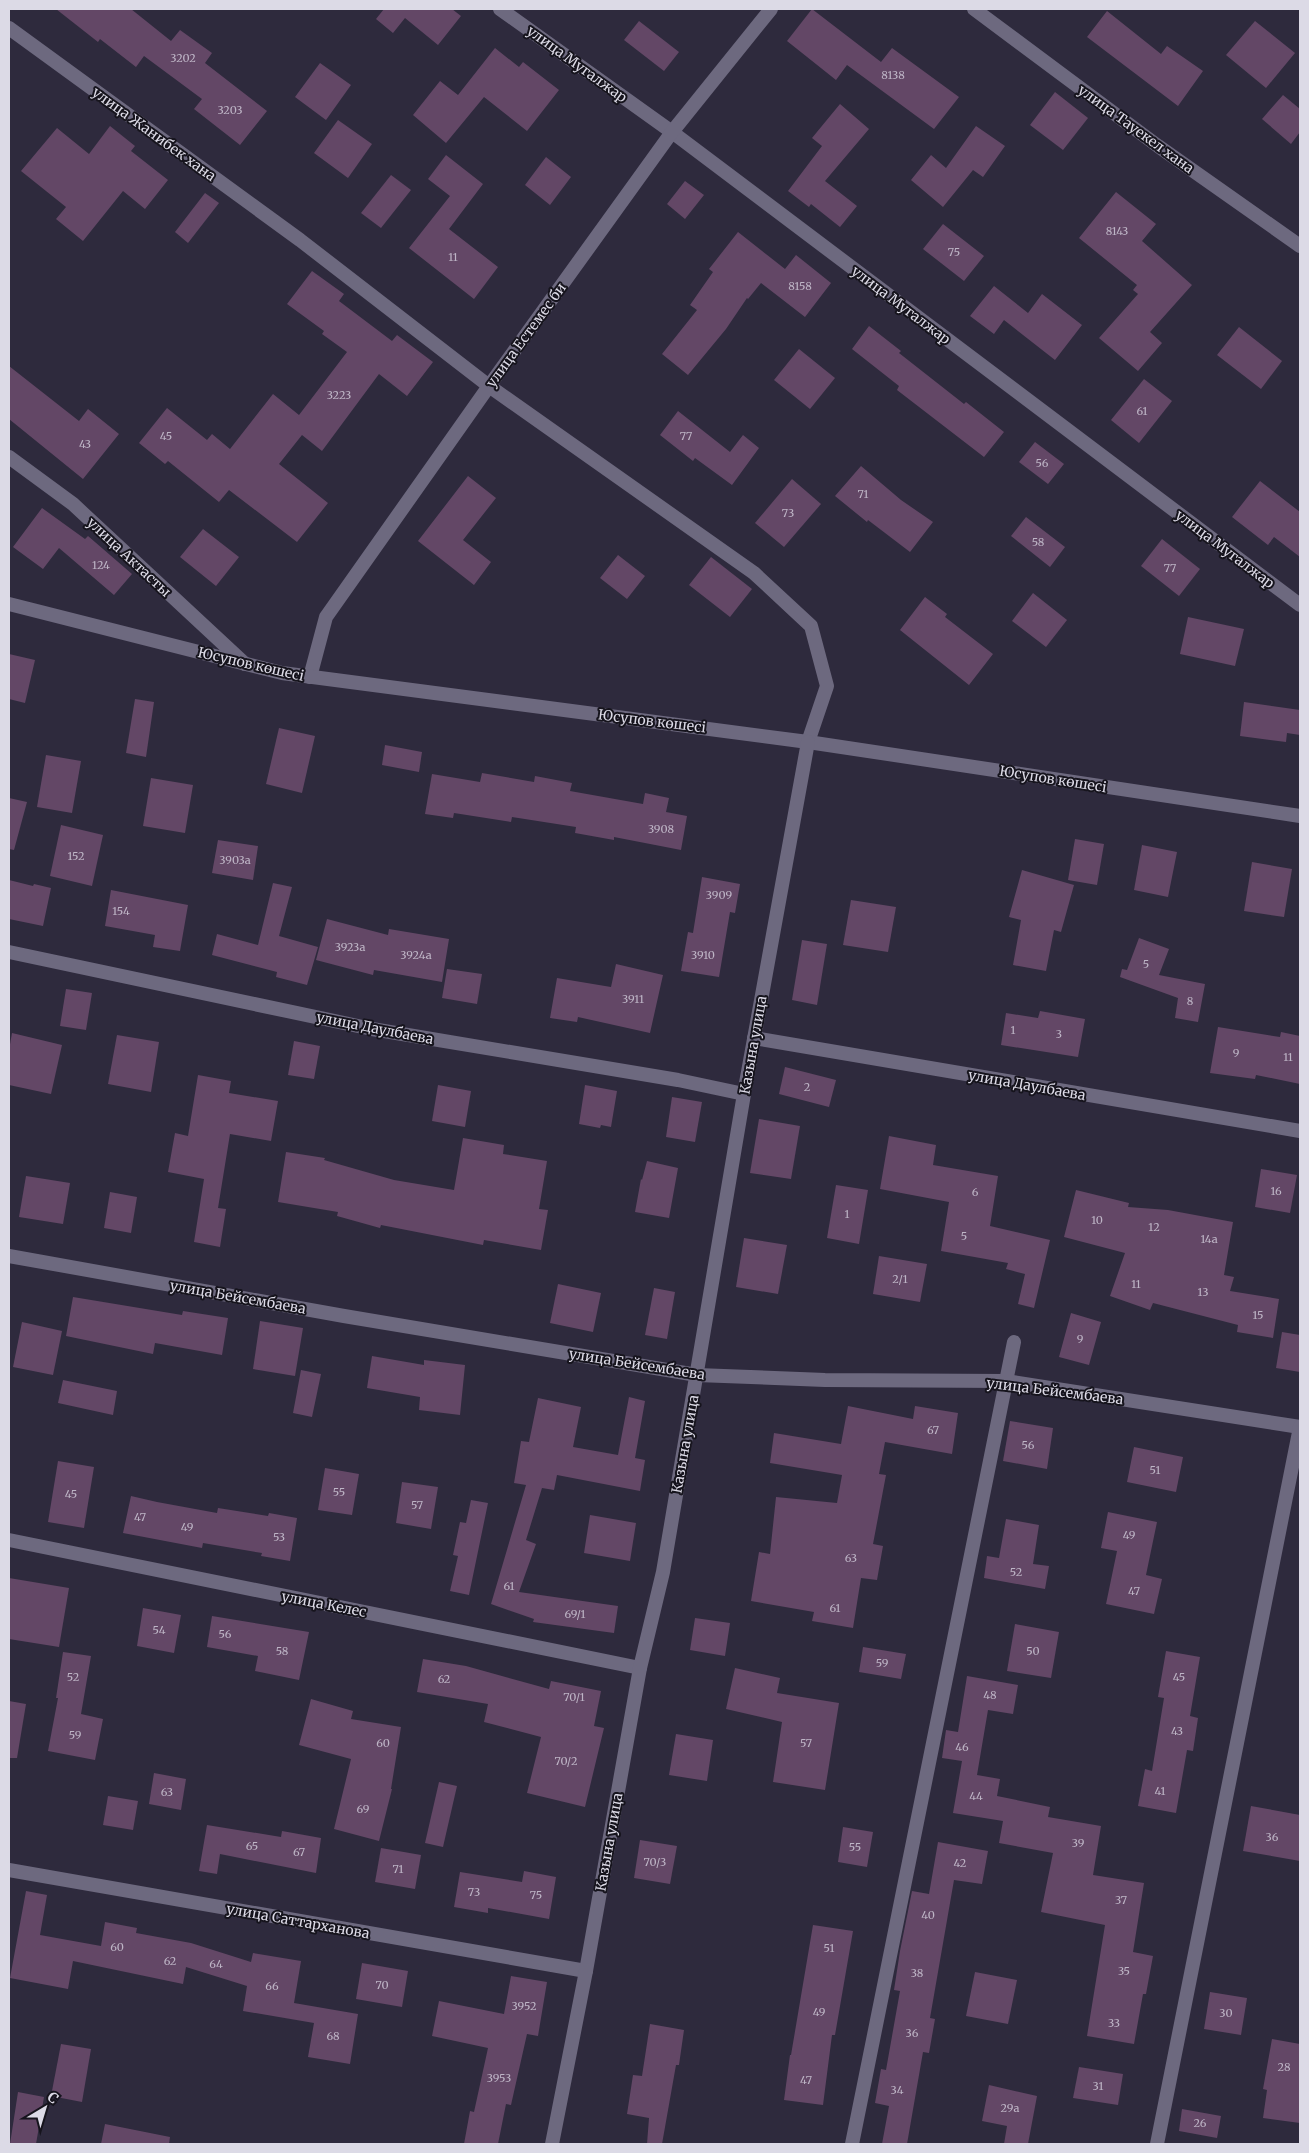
<svg xmlns="http://www.w3.org/2000/svg" width="1309" height="2153" viewBox="0 0 1309 2153" font-family="Merriweather,serif">
<style>
.building{fill:#634766}
.lines{fill:none;stroke-linecap:round;stroke-linejoin:round}
.minor{stroke:#6d697f;stroke-width:14}
.tertiary{stroke:#6d697f;stroke-width:14}
.labels{text-anchor:middle;dominant-baseline:central;stroke-width:4;stroke-linejoin:round;paint-order:stroke}
.number-label{font-size:11px;fill:#beb5c6}
.street-label{font-size:14px;fill:#dcdae6;stroke:#16141d}
</style>
<rect width="100%" height="100%" fill="#2e2a3d"/>
<g class="building">
<path d="M56,9H131L171,41L180,30L212,53L205,63L267,111L240,145L194,109L202,99L144,56L136,67L100,39L98,42Z"/>
<path d="M384,9H452L461,16L438,45L405,18L393,33L376,19Z"/>
<path d="M812,9L881,62L892,48L959,97L934,129L847,65L836,80L787,41Z"/>
<path d="M1107,11L1161,54L1167,46L1203,71L1178,106L1087,37Z"/>
<path d="M639,21L679,52L664,71L624,40Z"/>
<path d="M1255,21L1295,53L1266,88L1226,55Z"/>
<path d="M495,48L519,67L523,62L559,90L527,131L484,97L446,143L413,115L440,81L458,95Z"/>
<path d="M320,63L351,85L326,120L295,97Z"/>
<path d="M1055,92L1088,118L1063,150L1030,125Z"/>
<path d="M1283,95L1300,109V132L1291,144L1262,119Z"/>
<path d="M840,104L869,129L825,181L857,206L840,227L811,204L809,207L788,191L822,146L812,138Z"/>
<path d="M338,120L372,144L348,178L314,153Z"/>
<path d="M110,126L135,146L131,151L168,180L145,209L123,191L83,241L56,219L66,207L21,171L57,128L89,154Z"/>
<path d="M976,126L1005,146L983,177L973,170L943,207L911,180L931,155L946,168Z"/>
<path d="M446,155L483,184L449,229L498,267L474,299L409,248L450,196L428,179Z"/>
<path d="M546,157L571,177L550,205L525,185Z"/>
<path d="M391,175L411,190L381,228L361,213Z"/>
<path d="M685,181L704,195L685,219L667,204Z"/>
<path d="M1116,192L1156,224L1142,241L1192,285L1150,332L1162,343L1138,371L1099,338L1138,294L1133,290L1137,285L1079,238Z"/>
<path d="M205,193L219,203L188,243L175,232Z"/>
<path d="M943,224L984,256L964,281L923,249Z"/>
<path d="M738,232L785,269L796,255L831,283L805,317L761,283L748,299L747,298L726,329L688,375L662,354L697,310L690,305L713,272L709,269Z"/>
<path d="M312,271L344,294L339,301L392,341L397,335L433,362L407,396L379,374L322,451L302,435L279,464L328,503L297,542L229,490L219,502L168,461L165,464L139,443L167,408L207,440L212,434L230,449L273,394L299,415L347,352L322,334L324,331L287,304Z"/>
<path d="M994,286L1028,313L1042,294L1082,325L1055,360L1004,320L994,334L970,316Z"/>
<path d="M869,326L901,351L899,353L964,404L966,402L1004,432L984,457L897,390L899,386L852,349Z"/>
<path d="M1239,327L1282,361L1261,389L1217,355Z"/>
<path d="M799,349L835,378L810,409L774,380Z"/>
<path d="M9,366L79,421L88,409L119,434L83,479L9,419Z"/>
<path d="M1144,379L1172,401L1139,443L1111,420Z"/>
<path d="M678,411L730,452L743,435L759,448L732,485L695,458L693,461L660,435Z"/>
<path d="M1035,442L1064,464L1048,484L1019,462Z"/>
<path d="M861,466L901,500L933,522L910,552L868,520L867,522L835,496Z"/>
<path d="M468,476L496,498L463,540L491,562L474,585L418,541Z"/>
<path d="M792,479L821,504L784,547L755,523Z"/>
<path d="M1260,481L1300,512V557L1274,537L1268,545L1232,517Z"/>
<path d="M42,508L85,539L88,536L132,574L114,595L59,548L43,569L13,547Z"/>
<path d="M1026,517L1065,547L1050,567L1011,536Z"/>
<path d="M203,529L239,557L216,586L180,557Z"/>
<path d="M1162,539L1200,569L1179,596L1141,566Z"/>
<path d="M618,555L645,576L627,599L600,578Z"/>
<path d="M711,557L752,589L730,617L689,585Z"/>
<path d="M1033,593L1067,620L1046,647L1012,621Z"/>
<path d="M925,597L947,614L945,617L993,654L969,685L900,630Z"/>
<path d="M1188,617L1244,629L1235,666L1180,654Z"/>
<path d="M9,654L35,660L25,703L9,699Z"/>
<path d="M135,699L154,702L146,757L126,753Z"/>
<path d="M1244,702L1300,710V735L1287,733L1286,742L1240,736Z"/>
<path d="M279,728L315,736L302,793L266,784Z"/>
<path d="M385,745L422,752L419,772L382,765Z"/>
<path d="M46,755L81,761L72,813L37,807Z"/>
<path d="M482,773L534,782L535,776L572,783L570,791L643,804L645,793L669,798L666,812L687,816L681,850L614,837V840L575,833L576,827L512,817L511,822L454,813L453,818L425,814L432,774L480,782Z"/>
<path d="M151,778L193,785L185,833L143,826Z"/>
<path d="M9,798L27,802L14,850L9,849Z"/>
<path d="M61,825L103,835L92,886L50,876Z"/>
<path d="M1075,839L1104,844L1097,885L1068,880Z"/>
<path d="M218,840L258,846L253,880L212,873Z"/>
<path d="M1142,845L1177,852L1168,897L1134,890Z"/>
<path d="M1252,862L1292,869L1284,917L1244,911Z"/>
<path d="M1022,870L1074,885L1061,932L1054,930L1046,971L1013,965L1021,920L1009,917Z"/>
<path d="M702,877L740,884L735,913L730,912L719,977L681,971L688,932L693,933Z"/>
<path d="M9,880L33,886L34,884L51,888L43,926L9,919Z"/>
<path d="M273,883L292,887L279,936L318,947L307,985L276,977L277,972L212,955L217,934L258,945Z"/>
<path d="M111,890L188,905L180,951L153,947L155,935L105,926Z"/>
<path d="M851,900L896,907L888,952L843,945Z"/>
<path d="M327,919L388,935L389,929L449,939L442,982L374,970L373,975L316,960Z"/>
<path d="M1139,938L1169,949L1159,975L1205,984L1198,1022L1175,1018L1178,998L1120,977L1122,969L1127,970Z"/>
<path d="M802,940L827,944L817,1005L792,1000Z"/>
<path d="M616,964L663,975L650,1033L578,1017L577,1022L550,1018L557,978L611,987Z"/>
<path d="M447,969L482,974L477,1004L442,998Z"/>
<path d="M66,989L92,993L86,1030L60,1026Z"/>
<path d="M1040,1011L1085,1019L1078,1057L1001,1045L1006,1013L1038,1018Z"/>
<path d="M1218,1027L1280,1037L1281,1032L1300,1036V1084L1256,1075L1255,1079L1210,1073Z"/>
<path d="M12,1033L62,1045L51,1094L9,1085V1050Z"/>
<path d="M117,1035L159,1042L151,1092L108,1084Z"/>
<path d="M294,1041L320,1046L314,1079L288,1075Z"/>
<path d="M785,1067L836,1080L829,1107L779,1094Z"/>
<path d="M198,1075L231,1081L229,1093L278,1101L271,1141L230,1134L218,1208L226,1209L220,1247L194,1242L204,1179L168,1172L175,1133L188,1136Z"/>
<path d="M438,1085L471,1091L465,1127L432,1121Z"/>
<path d="M585,1085L617,1091L611,1127L601,1125L600,1128L579,1124Z"/>
<path d="M672,1097L702,1102L695,1142L666,1137Z"/>
<path d="M759,1119L800,1126L791,1179L750,1173Z"/>
<path d="M889,1136L936,1145L933,1165L998,1176L990,1226L1050,1240L1034,1308L1018,1304L1025,1274L1006,1269L1008,1263L941,1251L949,1202L880,1189Z"/>
<path d="M463,1138L504,1145L503,1154L547,1161L539,1209L548,1210L541,1250L484,1240L483,1245L381,1225L380,1228L337,1216L338,1212L278,1202L286,1152L325,1158L324,1160L394,1180L454,1190Z"/>
<path d="M647,1161L678,1168L669,1218L635,1212L641,1179L642,1180Z"/>
<path d="M1261,1169L1297,1175L1290,1213L1255,1207Z"/>
<path d="M26,1176L70,1183L63,1224L19,1217Z"/>
<path d="M836,1185L868,1190L859,1244L827,1238Z"/>
<path d="M1076,1190L1129,1203L1128,1207L1168,1210L1233,1222L1224,1275L1234,1277L1230,1291L1279,1299L1273,1338L1237,1332L1238,1325L1153,1303L1150,1310L1110,1296L1125,1253L1064,1237Z"/>
<path d="M110,1192L137,1197L131,1233L104,1228Z"/>
<path d="M744,1238L787,1245L778,1294L736,1287Z"/>
<path d="M879,1256L927,1264L920,1302L873,1294Z"/>
<path d="M558,1284L601,1293L593,1332L550,1323Z"/>
<path d="M654,1288L675,1292L667,1339L645,1335Z"/>
<path d="M73,1297L182,1315L183,1311L228,1318L222,1355L155,1343L153,1354L66,1336Z"/>
<path d="M1071,1313L1101,1322L1089,1365L1059,1357Z"/>
<path d="M260,1321L303,1328L295,1376L253,1369Z"/>
<path d="M22,1322L62,1331L53,1375L13,1367Z"/>
<path d="M1282,1332L1300,1335V1372L1276,1368Z"/>
<path d="M372,1356L424,1365V1360L465,1365L460,1415L419,1410L420,1397L367,1388Z"/>
<path d="M301,1370L321,1374L312,1417L293,1413Z"/>
<path d="M63,1380L117,1391L113,1415L58,1403Z"/>
<path d="M629,1397L645,1401L635,1458L645,1460L640,1491L557,1475L554,1490L542,1488L526,1540L536,1544L519,1592L618,1606L614,1633L533,1622L534,1619L491,1604L526,1485L514,1483L521,1441L529,1442L538,1398L581,1407L573,1447L618,1455Z"/>
<path d="M848,1406L913,1419L915,1406L958,1413L952,1454L885,1442L879,1474L886,1475L873,1544L883,1546L877,1580L861,1578L853,1628L812,1621L814,1612L751,1601L759,1552L770,1554L776,1497L837,1503L842,1475L770,1463L774,1433L841,1444Z"/>
<path d="M1010,1421L1053,1428L1047,1469L1003,1461Z"/>
<path d="M1134,1447L1183,1457L1176,1492L1127,1482Z"/>
<path d="M58,1461L94,1467L84,1528L48,1522Z"/>
<path d="M325,1468L359,1474L352,1515L318,1510Z"/>
<path d="M402,1482L438,1487L431,1529L396,1523Z"/>
<path d="M131,1496L157,1502L217,1513L218,1508L268,1516L269,1513L297,1518L290,1561L261,1556L262,1553L203,1543L202,1548L123,1533Z"/>
<path d="M471,1500L488,1503L469,1595L450,1591L458,1556L453,1555L460,1522L466,1523Z"/>
<path d="M1108,1512L1157,1522L1146,1575L1162,1579L1154,1614L1106,1604L1117,1551L1101,1548Z"/>
<path d="M590,1515L636,1523L630,1561L584,1553Z"/>
<path d="M1006,1519L1039,1525L1033,1564L1049,1566L1045,1589L984,1578L987,1556L999,1558Z"/>
<path d="M9,1578L69,1588L59,1647L9,1639Z"/>
<path d="M143,1608L181,1615L174,1653L137,1646Z"/>
<path d="M212,1616L309,1632L299,1680L255,1671L258,1656L207,1647Z"/>
<path d="M695,1618L730,1623L725,1656L690,1650Z"/>
<path d="M1015,1624L1059,1632L1051,1678L1007,1671Z"/>
<path d="M863,1647L906,1654L901,1679L859,1672Z"/>
<path d="M1166,1651L1200,1657L1190,1716L1198,1718L1193,1751L1187,1750L1176,1813L1138,1806L1145,1769L1152,1771L1164,1698L1158,1697Z"/>
<path d="M63,1652L91,1656L81,1714L103,1719L95,1760L48,1751L58,1698H56Z"/>
<path d="M423,1659L466,1666L549,1689L551,1681L601,1691L594,1726L604,1728L585,1807L527,1793L541,1737L484,1722L488,1704L417,1692Z"/>
<path d="M735,1668L780,1678L777,1693L839,1703L825,1790L773,1782L782,1722L726,1709Z"/>
<path d="M967,1676L1018,1685L1013,1714L988,1710L977,1775L1000,1779L997,1796L1050,1807L1048,1817L1101,1826L1093,1875L1144,1883L1133,1952L1153,1956L1146,1994H1143L1134,2044L1087,2036L1105,1925L1041,1912L1053,1853L999,1843L1003,1821L953,1813L962,1761L942,1758L946,1730L958,1732Z"/>
<path d="M311,1699L353,1711L351,1719L401,1727L391,1789H392L379,1841L334,1829L351,1759L299,1745Z"/>
<path d="M9,1701L26,1704L17,1758H9Z"/>
<path d="M676,1734L713,1740L707,1781L669,1775Z"/>
<path d="M154,1773L186,1779L181,1810L149,1804Z"/>
<path d="M439,1782L457,1786L443,1847L425,1843Z"/>
<path d="M108,1796L138,1801L133,1830L103,1825Z"/>
<path d="M1251,1806L1300,1815V1861L1243,1851Z"/>
<path d="M207,1825L281,1837L282,1831L321,1838L316,1873L220,1854L217,1874L199,1871Z"/>
<path d="M843,1827L873,1832L867,1867L838,1862Z"/>
<path d="M640,1840L677,1846L670,1884L634,1878Z"/>
<path d="M938,1842L988,1851L982,1884L954,1880L930,2018L935,2019L929,2053L923,2052L907,2144H882L889,2106L875,2103L881,2069L886,2070L900,1991L894,1990L900,1951L912,1891L929,1894Z"/>
<path d="M381,1848L421,1855L415,1889L375,1882Z"/>
<path d="M524,1871L556,1877L549,1919L488,1908V1913L454,1907L460,1872L522,1882Z"/>
<path d="M26,1891L47,1895L40,1935L101,1946L105,1922L137,1928L136,1933L191,1943L251,1962L253,1953L301,1961L294,2003L358,2014L350,2064L308,2057L314,2023L243,2011L247,1986L186,1967L183,1984L73,1961L68,1989L10,1978Z"/>
<path d="M813,1925L853,1931L835,2035H832L823,2105L784,2100L790,2055H791Z"/>
<path d="M362,1963L408,1971L402,2007L356,1999Z"/>
<path d="M975,1972L1017,1980L1008,2024L966,2016Z"/>
<path d="M511,1976L547,1982L538,2036L527,2034L511,2105L506,2104L498,2144H464L470,2111L474,2112L488,2048L432,2036L439,2001L504,2014Z"/>
<path d="M1210,1992L1247,1998L1241,2035L1204,2029Z"/>
<path d="M650,2024L684,2030L679,2065H676L662,2144H647L649,2118L627,2114L633,2075L642,2076Z"/>
<path d="M1272,2039L1300,2044V2123L1263,2118L1267,2090L1263,2089Z"/>
<path d="M61,2044L91,2049L82,2102L51,2096Z"/>
<path d="M1079,2067L1123,2074L1118,2105L1073,2098Z"/>
<path d="M989,2085L1037,2096L1028,2144H1004L1007,2126L982,2121Z"/>
<path d="M18,2092L44,2097L36,2144H10Z"/>
<path d="M1182,2109L1221,2116L1217,2138L1179,2131Z"/>
<path d="M105,2124L170,2137L169,2144H101Z"/>
</g>
<g class="lines">
<g class="minor">
<path d="M500,9L672,132L1300,605"/>
<path d="M974,9L1158,146L1300,246"/>
<path d="M9,28L300,240L489,386L754,573L811,626L827,686L808,742"/>
<path d="M9,457L73,504L245,664"/>
<path d="M310,677L326,617L489,386L672,132L771,9"/>
<path d="M9,952L372,1029L678,1080L744,1094"/>
<path d="M754,1038L1300,1131"/>
<path d="M9,1256L344,1316L697,1375L825,1380L1006,1381L1300,1427"/>
<path d="M9,1540L640,1668"/>
<path d="M9,1870L586,1971"/>
<path d="M852,2144L1014,1342"/>
<path d="M1157,2144L1300,1427"/>
</g>
<g class="tertiary">
<path d="M9,604L282,673L808,742L1300,816"/>
<path d="M552,2144L586,1971L640,1668L663,1572L744,1094L808,742"/>
</g>
</g>
<g class="labels">
<g class="number-label">
<text x="183" y="58">3202</text>
<text x="893" y="75">8138</text>
<text x="230" y="110">3203</text>
<text x="1117" y="231">8143</text>
<text x="954" y="252">75</text>
<text x="453" y="257">11</text>
<text x="800" y="286">8158</text>
<text x="339" y="395">3223</text>
<text x="1142" y="411">61</text>
<text x="166" y="436">45</text>
<text x="686" y="436">77</text>
<text x="85" y="444">43</text>
<text x="1042" y="463">56</text>
<text x="863" y="494">71</text>
<text x="788" y="513">73</text>
<text x="1038" y="542">58</text>
<text x="101" y="565">124</text>
<text x="1170" y="568">77</text>
<text x="661" y="829">3908</text>
<text x="76" y="856">152</text>
<text x="235" y="860">3903а</text>
<text x="719" y="895">3909</text>
<text x="121" y="911">154</text>
<text x="350" y="947">3923а</text>
<text x="416" y="955">3924а</text>
<text x="703" y="955">3910</text>
<text x="1146" y="964">5</text>
<text x="633" y="999">3911</text>
<text x="1190" y="1001">8</text>
<text x="1013" y="1030">1</text>
<text x="1059" y="1034">3</text>
<text x="1236" y="1053">9</text>
<text x="1288" y="1057">11</text>
<text x="807" y="1087">2</text>
<text x="1276" y="1191">16</text>
<text x="975" y="1192">6</text>
<text x="847" y="1214">1</text>
<text x="1097" y="1220">10</text>
<text x="1154" y="1227">12</text>
<text x="964" y="1236">5</text>
<text x="1209" y="1239">14а</text>
<text x="900" y="1279">2/1</text>
<text x="1136" y="1284">11</text>
<text x="1203" y="1292">13</text>
<text x="1258" y="1315">15</text>
<text x="1080" y="1339">9</text>
<text x="933" y="1430">67</text>
<text x="1028" y="1445">56</text>
<text x="1155" y="1470">51</text>
<text x="339" y="1492">55</text>
<text x="71" y="1494">45</text>
<text x="417" y="1505">57</text>
<text x="140" y="1517">47</text>
<text x="187" y="1527">49</text>
<text x="1129" y="1535">49</text>
<text x="279" y="1537">53</text>
<text x="851" y="1558">63</text>
<text x="1016" y="1572">52</text>
<text x="509" y="1586">61</text>
<text x="1134" y="1591">47</text>
<text x="835" y="1608">61</text>
<text x="575" y="1614">69/1</text>
<text x="159" y="1630">54</text>
<text x="225" y="1634">56</text>
<text x="282" y="1651">58</text>
<text x="1033" y="1651">50</text>
<text x="882" y="1663">59</text>
<text x="73" y="1677">52</text>
<text x="1179" y="1677">45</text>
<text x="444" y="1679">62</text>
<text x="990" y="1695">48</text>
<text x="574" y="1697">70/1</text>
<text x="1177" y="1731">43</text>
<text x="75" y="1735">59</text>
<text x="383" y="1743">60</text>
<text x="806" y="1743">57</text>
<text x="962" y="1747">46</text>
<text x="566" y="1761">70/2</text>
<text x="1160" y="1791">41</text>
<text x="167" y="1792">63</text>
<text x="976" y="1796">44</text>
<text x="363" y="1809">69</text>
<text x="1272" y="1837">36</text>
<text x="1078" y="1843">39</text>
<text x="252" y="1846">65</text>
<text x="855" y="1847">55</text>
<text x="299" y="1852">67</text>
<text x="655" y="1862">70/3</text>
<text x="960" y="1863">42</text>
<text x="398" y="1869">71</text>
<text x="474" y="1892">73</text>
<text x="536" y="1895">75</text>
<text x="1121" y="1900">37</text>
<text x="928" y="1915">40</text>
<text x="117" y="1947">60</text>
<text x="829" y="1948">51</text>
<text x="170" y="1961">62</text>
<text x="216" y="1964">64</text>
<text x="1124" y="1971">35</text>
<text x="917" y="1973">38</text>
<text x="382" y="1985">70</text>
<text x="272" y="1986">66</text>
<text x="524" y="2006">3952</text>
<text x="819" y="2012">49</text>
<text x="1226" y="2013">30</text>
<text x="1114" y="2023">33</text>
<text x="912" y="2033">36</text>
<text x="333" y="2036">68</text>
<text x="1284" y="2067">28</text>
<text x="499" y="2078">3953</text>
<text x="806" y="2080">47</text>
<text x="1098" y="2086">31</text>
<text x="897" y="2090">34</text>
<text x="1010" y="2108">29а</text>
<text x="1200" y="2123">26</text>
</g>
<g class="street-label">
<text transform="translate(577 64) rotate(36)">улица Мугалжар</text>
<text transform="translate(1136 129) rotate(36)">улица Тауекел хана</text>
<text transform="translate(154 134) rotate(36)">улица Жанибек хана</text>
<text transform="translate(901 305) rotate(37)">улица Мугалжар</text>
<text transform="translate(526 335) rotate(-54)">улица Естемес би</text>
<text transform="translate(1225 549) rotate(37)">улица Мугалжар</text>
<text transform="translate(129 557) rotate(43)">улица Актасты</text>
<text transform="translate(251 664) rotate(13)">Юсупов көшесі</text>
<text transform="translate(652 721) rotate(7)">Юсупов көшесі</text>
<text transform="translate(1053 779) rotate(9)">Юсупов көшесі</text>
<text transform="translate(375 1028) rotate(11)">улица Даулбаева</text>
<text transform="translate(753 1045) rotate(-80)">Казына улица</text>
<text transform="translate(1027 1085) rotate(10)">улица Даулбаева</text>
<text transform="translate(238 1297) rotate(10)">улица Бейсембаева</text>
<text transform="translate(637 1364) rotate(9)">улица Бейсембаева</text>
<text transform="translate(1055 1391) rotate(7)">улица Бейсембаева</text>
<text transform="translate(685 1444) rotate(-80)">Казына улица</text>
<text transform="translate(324 1604) rotate(11)">улица Келес</text>
<text transform="translate(609 1842) rotate(-80)">Казына улица</text>
<text transform="translate(298 1921) rotate(10)">улица Саттарханова</text>
</g>
</g>
<rect width="1309" height="2153" fill="none" stroke="#dcdae6" stroke-width="20"/>
<g transform="translate(45 2108) rotate(38)" stroke="#16141d" stroke-width="4" paint-order="stroke">
<path d="M0-4L9 19L0 12L-9 19Z" fill="#dcdae6"/>
<text y="-8" font-size="14" font-weight="bold" text-anchor="middle" fill="#dcdae6">С</text>
</g>
</svg>
